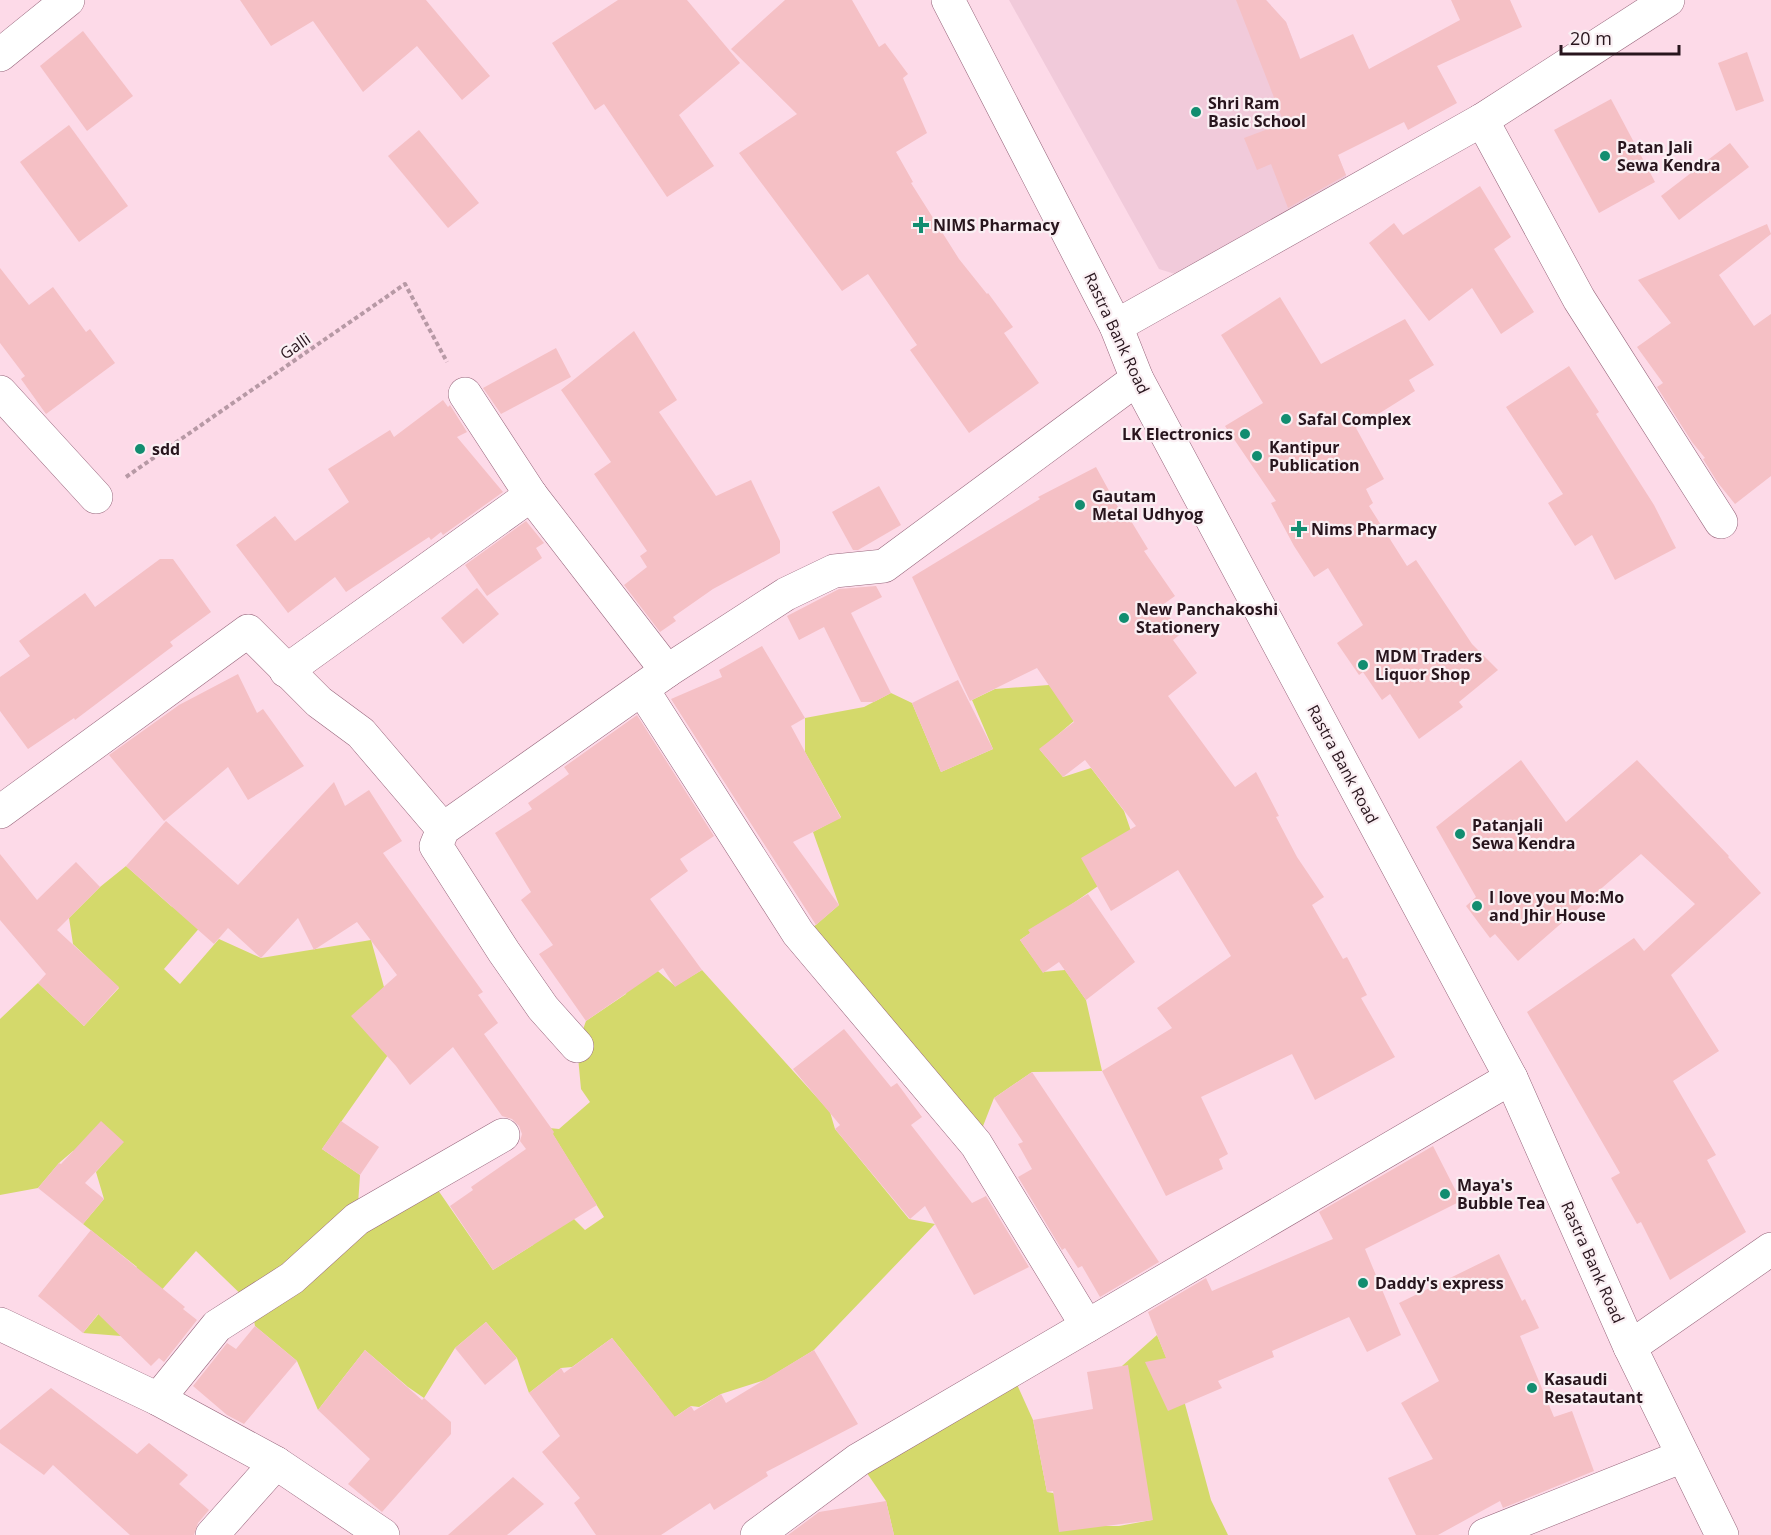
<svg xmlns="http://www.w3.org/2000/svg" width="1771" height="1535" viewBox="0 0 1771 1535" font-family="'Open Sans',sans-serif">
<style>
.built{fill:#f1cada}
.green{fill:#d4d96b}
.building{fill:#f5c0c5}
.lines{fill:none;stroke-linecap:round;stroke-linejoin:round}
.minor-casing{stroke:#97667c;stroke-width:34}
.major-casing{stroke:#97667c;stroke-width:34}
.path{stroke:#b799a5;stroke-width:4;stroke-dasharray:4.5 3;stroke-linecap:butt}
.minor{stroke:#fff;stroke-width:33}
.major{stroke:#fff;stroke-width:33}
.poi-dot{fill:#128d70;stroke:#faeff3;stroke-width:2}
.labels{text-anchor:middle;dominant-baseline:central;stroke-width:4.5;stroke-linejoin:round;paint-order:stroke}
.poi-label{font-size:16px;font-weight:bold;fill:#28151d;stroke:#faeff3;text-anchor:start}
.street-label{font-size:16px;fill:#28151d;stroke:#faeff3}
</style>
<rect width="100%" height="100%" fill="#fddae8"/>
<path class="built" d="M1009,0H1266L1286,22L1348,181L1175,274L1159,269Z"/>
<g class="green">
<path d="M1049,685L1065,693L1082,714L1040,750L1063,777L1091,768L1124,811L1140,857L1020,940L1043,972L1065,970L1086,1000L1102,1071L1032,1072L994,1098L976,1144L811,929L839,905L813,832L841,817L805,752V718L864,707L891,693L912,703L941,772L993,749L972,700L995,689Z"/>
<path d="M126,866L171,906L202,925L164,969L180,984L219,939L261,958L371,940L384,987L388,1055L322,1149L360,1175L357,1219L429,1177L493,1270L533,1245L535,1241L573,1218L585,1230L604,1217L549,1128L559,1129L590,1102L581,1089L577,1046L586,1021L626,994L636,952L675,986L702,970L830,1112L835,1129L909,1219L935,1224L814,1350L765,1380L721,1394L699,1407L691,1406L660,1427L659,1397L612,1338L572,1367L561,1368L529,1393L517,1358L486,1322L455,1348L424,1398L408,1387L365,1350L318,1410L297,1361L255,1326L251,1304L196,1251L121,1336L83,1333L137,1267L83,1224L104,1199L96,1172L123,1142L73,1151L59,1163L38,1188L0,1195V1019L38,983L84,1026L119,988L73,944L69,918L100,887Z"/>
<path d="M1157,1335L1185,1404L1211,1500L1228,1535H894L886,1501L858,1460L1011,1371L1033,1420L1047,1492L1053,1493L1098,1526H1119L1152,1520L1134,1439L1122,1366Z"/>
</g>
<g class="building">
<path d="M240,0H426L490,76L462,100L417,46L363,92L313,21L271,46Z"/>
<path d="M618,0H687L740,63L679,115L714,166L667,197L604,104L595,110L552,43Z"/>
<path d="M785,0H852L879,47L885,43L908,74L903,78L927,133L896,152L913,182L911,183L959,259L987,294L988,293L1013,327L1004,333L1039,383L969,433L910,350L917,345L868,274L842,291L739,153L797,114L731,49Z"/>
<path d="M1236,0H1266L1286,22L1300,59L1353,34L1369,69L1460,20L1451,0H1510L1522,27L1437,66L1457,103L1408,130L1404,122L1338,155L1346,175L1288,208L1271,164L1257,170L1244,138L1284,123Z"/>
<path d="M83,31L133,96L87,131L40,66Z"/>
<path d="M1747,52L1764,101L1736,111L1718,63Z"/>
<path d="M1611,99L1655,182L1599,213L1554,130Z"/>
<path d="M69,125L128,206L79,242L20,162Z"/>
<path d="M419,130L479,203L448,228L388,156Z"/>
<path d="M1730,143L1749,167L1679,220L1661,196Z"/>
<path d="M1480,186L1511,237L1494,249L1534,312L1501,334L1472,288L1429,321L1369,243L1394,223L1403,235Z"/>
<path d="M1767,224L1771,234L1719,275L1754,326L1771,314V476L1735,504L1718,483L1703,459L1705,458L1692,442L1657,387L1663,383L1637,347L1671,323L1638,280Z"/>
<path d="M0,268L29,305L53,287L86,332L90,329L115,363L46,414L21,379L25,376L0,343Z"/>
<path d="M1280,297L1321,364L1405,319L1434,365L1409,380L1415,391L1356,428L1384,479L1366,489L1373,503L1369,506L1407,566L1416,560L1472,644L1498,670L1459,702L1463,707L1419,739L1390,694L1382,700L1363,672L1359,675L1337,643L1363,625L1328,568L1314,577L1294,546L1271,503L1276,501L1225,426L1263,403L1221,335Z"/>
<path d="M634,331L677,400L659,412L716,496L751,480L780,541V553L713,589L673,617L676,621L660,632L624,585L647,567L640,556L647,551L594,474L611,462L561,390Z"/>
<path d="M556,348L571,377L501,414L483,388Z"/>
<path d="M1569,366L1599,412L1596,414L1654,505L1676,548L1615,580L1592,535L1575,546L1548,503L1563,494L1506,407Z"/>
<path d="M443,400L448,407L450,405L467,432L457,437L503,492L443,535L441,532L431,540L429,537L346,592L335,577L288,613L236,545L275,516L295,541L349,502L328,469L390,430L394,437Z"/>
<path d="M1096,467L1124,518L1128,516L1148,549L1144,551L1175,596L1161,606L1182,633L1173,640L1197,673L1168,696L1235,787L1256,772L1279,816L1276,817L1297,857L1324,897L1312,905L1343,959L1347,957L1367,995L1361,998L1395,1057L1315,1100L1292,1054L1201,1097L1228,1154L1219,1159L1223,1169L1166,1196L1102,1071L1172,1028L1157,1008L1231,956L1178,870L1111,911L1081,858L1136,826L1085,760L1063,777L1039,749L1074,722L1037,668L970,701L912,577L1040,499L1038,497Z"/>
<path d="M879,486L901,525L858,550H853L832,512Z"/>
<path d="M526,521L544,543L536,548L542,558L487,596L465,565Z"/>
<path d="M160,559H173L211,612L170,642L173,646L75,720L74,718L28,749L0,711V677L30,656L19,641L85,593L95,607Z"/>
<path d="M876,586L882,597L851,613L891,693L874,702H861L824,627L799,640L787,616L839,589Z"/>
<path d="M477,588L499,614L463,644L441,618Z"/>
<path d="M762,646L805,718L791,726L841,818L793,842L839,905L816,925L671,699L722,677L719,670Z"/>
<path d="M238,674L257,713L263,709L304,766L248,800L228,767L164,821L109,755L179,705Z"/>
<path d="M958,680L993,749L941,772L912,703Z"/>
<path d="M637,715L714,836L680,859L688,871L650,899L702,970L675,987L663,968L586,1021L539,954L553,945L521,900L531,892L495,833L532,809L528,803L569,774L564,767Z"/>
<path d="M1521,760L1566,822L1637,760L1729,856L1728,857L1761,893L1671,975L1719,1051L1673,1081L1716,1155L1707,1160L1746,1232L1670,1280L1641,1222L1637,1224L1611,1178L1620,1173L1527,1012L1634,938L1644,951L1695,904L1641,854L1518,961L1495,934L1490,938L1466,906L1476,897L1436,827Z"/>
<path d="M334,782L345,806L369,790L402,841L383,853L483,992L478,995L498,1023L484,1034L554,1132L553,1134L597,1205L493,1270L450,1206L473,1190L471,1187L526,1149L520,1141L522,1134L519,1126L512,1119L502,1116L453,1047L410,1085L396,1066L351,1016L397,975L357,922L314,950L298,918L261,958L228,928L214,944L126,866L166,821L238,885Z"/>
<path d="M0,854L37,900L76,862L100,887L57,930L119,987L84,1026L38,983L46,974L0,920Z"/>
<path d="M1088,894L1135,962L1086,1000L1059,962L1043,973L1020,940L1030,933L1028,930Z"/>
<path d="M844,1029L891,1087L897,1083L922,1117L911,1125L972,1203L986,1196L1029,1267L974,1295L925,1206L910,1219L835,1129L840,1125L793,1069Z"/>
<path d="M1032,1072L1159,1262L1100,1297L1082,1266L1078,1268L1065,1248L1062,1250L1018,1177L1032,1169L1018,1144L1023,1142L994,1098Z"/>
<path d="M101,1121L124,1142L85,1183L104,1199L83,1224L38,1188L59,1163L61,1164Z"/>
<path d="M341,1121L379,1147L360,1175L322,1149Z"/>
<path d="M1433,1146L1461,1201L1365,1249L1401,1335L1367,1352L1349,1317L1272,1351L1274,1357L1218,1381L1222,1388L1168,1411L1145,1362L1166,1358L1148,1312L1206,1278L1212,1291L1333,1239L1319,1212Z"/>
<path d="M91,1230L185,1307L183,1309L197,1320L164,1362L159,1358L151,1366L98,1314L83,1333L38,1296Z"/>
<path d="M1499,1254L1522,1301L1525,1299L1539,1328L1520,1336L1554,1417L1572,1411L1594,1471L1503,1508L1500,1501L1438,1535H1416L1388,1478L1433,1459L1401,1403L1439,1381L1399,1303Z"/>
<path d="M486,1322L517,1358L485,1385L455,1348Z"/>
<path d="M255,1326L297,1361L244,1424L227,1415L193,1386L227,1343L236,1349Z"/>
<path d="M612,1338L675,1417L691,1406L694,1411L721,1394L726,1403L814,1350L858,1424L766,1472L768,1476L714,1510L710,1503L661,1535H596L574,1503L580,1498L542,1452L560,1436L529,1393L561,1368L564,1373Z"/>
<path d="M365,1350L422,1400L424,1398L451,1422V1434L382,1512L348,1484L370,1459L318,1410Z"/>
<path d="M1128,1365L1153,1520L1059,1532L1053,1491L1047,1492L1033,1420L1093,1409L1087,1372Z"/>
<path d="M51,1388L137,1454L149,1443L188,1475L179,1484L209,1510L198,1523L194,1535H130L53,1465L44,1475L0,1443V1430Z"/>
<path d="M513,1477L544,1504L507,1535H448Z"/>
<path d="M886,1501L894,1535H788L819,1512Z"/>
</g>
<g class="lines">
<g class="minor-casing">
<g id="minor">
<path d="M0,55L68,0"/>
<path d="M1482,120L1579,299L1721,522"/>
<path d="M0,392L96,497"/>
<path d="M465,394L531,495L667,671"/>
<path d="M286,671L531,495"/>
<path d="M642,689L798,933L976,1144L1087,1326"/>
<path d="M0,812L248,631L319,702L361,733L443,829"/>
<path d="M577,1046L543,1008L504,952L436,846L443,829L667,671L786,594L834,571L884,566L1137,379"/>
<path d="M0,1324L158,1399L276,1463L383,1535"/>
<path d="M158,1399L217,1326L292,1278L357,1219L503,1135"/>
<path d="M212,1535L276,1463"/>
<path d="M757,1535L858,1460L1511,1078"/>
<path d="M1485,1535L1683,1456"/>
</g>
</g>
<g class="major-casing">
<g id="major">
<path d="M948,0L1116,326L1137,379L1511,1078L1630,1347L1722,1535"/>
<path d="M1116,326L1482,120L1668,0"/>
<path d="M1630,1347L1771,1249"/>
</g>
</g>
<path class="path" d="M126,477L405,284L447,362"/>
<use href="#minor" class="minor"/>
<use href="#major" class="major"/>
</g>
<g class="poi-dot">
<circle cx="1196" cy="112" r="6"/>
<circle cx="1605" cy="156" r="6"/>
<path d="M918 216h6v6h6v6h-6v6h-6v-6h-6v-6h6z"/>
<circle cx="1286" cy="419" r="6"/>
<circle cx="1245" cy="434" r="6"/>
<circle cx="140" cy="449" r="6"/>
<circle cx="1257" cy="456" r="6"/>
<circle cx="1080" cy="505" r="6"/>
<path d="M1296 520h6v6h6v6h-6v6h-6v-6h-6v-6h6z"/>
<circle cx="1124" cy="618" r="6"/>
<circle cx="1363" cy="665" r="6"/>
<circle cx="1460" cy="834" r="6"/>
<circle cx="1477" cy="906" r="6"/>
<circle cx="1445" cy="1194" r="6"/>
<circle cx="1363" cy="1283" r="6"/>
<circle cx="1532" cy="1388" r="6"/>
</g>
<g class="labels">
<g class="poi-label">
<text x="1208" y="103">Shri Ram<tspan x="1208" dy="18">Basic School</tspan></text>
<text x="1617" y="147">Patan Jali<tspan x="1617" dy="18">Sewa Kendra</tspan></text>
<text x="933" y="225">NIMS Pharmacy</text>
<text x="1298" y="419">Safal Complex</text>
<text x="1233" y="434" text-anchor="end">LK Electronics</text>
<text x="1269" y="447">Kantipur<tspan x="1269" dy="18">Publication</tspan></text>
<text x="152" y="449">sdd</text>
<text x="1092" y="496">Gautam<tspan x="1092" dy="18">Metal Udhyog</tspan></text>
<text x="1311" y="529">Nims Pharmacy</text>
<text x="1136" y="609">New Panchakoshi<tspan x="1136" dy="18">Stationery</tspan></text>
<text x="1375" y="656">MDM Traders<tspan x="1375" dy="18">Liquor Shop</tspan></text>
<text x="1472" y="825">Patanjali<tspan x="1472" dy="18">Sewa Kendra</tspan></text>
<text x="1489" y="897">I love you Mo:Mo<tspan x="1489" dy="18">and Jhir House</tspan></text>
<text x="1457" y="1185">Maya's<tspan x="1457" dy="18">Bubble Tea</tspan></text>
<text x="1375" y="1283">Daddy's express</text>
<text x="1544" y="1379">Kasaudi<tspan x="1544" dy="18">Resatautant</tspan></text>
</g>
<g class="street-label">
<text transform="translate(1117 333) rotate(65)">Rastra Bank Road</text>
<text transform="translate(295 346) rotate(-35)">Galli</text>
<text transform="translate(1343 764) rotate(62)">Rastra Bank Road</text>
<text transform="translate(1593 1262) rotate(66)">Rastra Bank Road</text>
</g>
</g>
<path d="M1561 45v9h118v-9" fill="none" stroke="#28151d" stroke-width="3"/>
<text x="1570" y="45" font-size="18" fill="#28151d" stroke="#faeff3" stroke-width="4.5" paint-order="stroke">20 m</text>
</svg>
